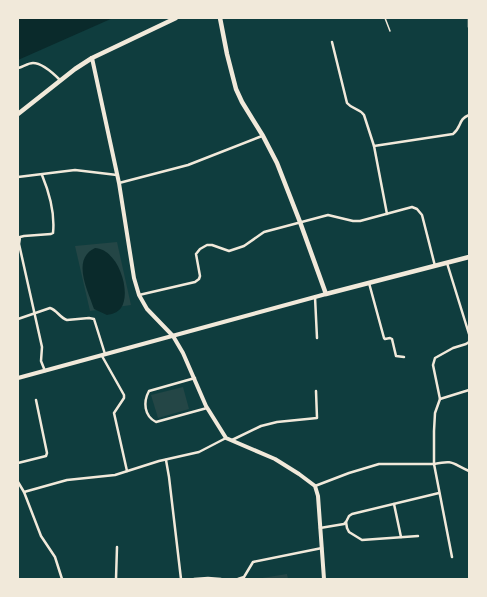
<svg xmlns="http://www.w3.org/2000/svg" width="487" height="597" viewBox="0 0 487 597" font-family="'Space Grotesk',sans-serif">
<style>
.green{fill:#244646}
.water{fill:#0a2a2b}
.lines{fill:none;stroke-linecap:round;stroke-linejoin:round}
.service{stroke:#f1e9da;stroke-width:1.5}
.minor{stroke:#f1e9da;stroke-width:2.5}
.secondary{stroke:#f1e9da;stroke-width:4}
.primary{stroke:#f1e9da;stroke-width:4.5}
</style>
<rect width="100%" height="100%" fill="#0f3d3e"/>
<g class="green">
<path d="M117,242L131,305L90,311L75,246Z"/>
<path d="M183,387L189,409L158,418L151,395Z"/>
<path d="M287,574L288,579H256Z"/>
</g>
<g class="water">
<path d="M18,18H113L18,60Z"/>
<path d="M95,248C118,249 132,292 121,308C117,313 112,314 107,315L94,309C88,291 71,259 95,248Z"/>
</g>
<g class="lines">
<path class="service" d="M385,18L390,31"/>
<g class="minor">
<path d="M469,18V27"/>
<path d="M332,42L347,103C353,110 359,108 364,115L374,146L387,214"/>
<path d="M18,68C23,67 28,63 33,63C43,63 54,74 60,80"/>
<path d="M374,146L453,134C462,127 458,119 469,115"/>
<path d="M42,175C49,192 55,214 53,233L51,234L24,236L20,237L19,244L42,347L41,361L45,371"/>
<path d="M18,177L75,170L117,175"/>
<path d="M119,183L188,165L262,136"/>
<path d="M447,263L469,334"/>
<path d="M369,283L384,338L385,339L390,338L392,339L396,356L404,357"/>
<path d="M139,295L195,282L199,279L200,276L196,254L200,249L207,245H212L229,251L244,246L264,232L328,215L353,221H360L412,207L417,209L422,215L435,266"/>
<path d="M315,297L317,338"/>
<path d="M18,319L50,308C57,310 60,318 67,320L89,318L94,319L105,354"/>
<path d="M469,342L466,344L453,348L435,358L433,365L440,399L435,413L434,431V464C454,460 451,463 469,471"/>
<path d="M102,356L124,395V398L114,413L127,471"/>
<path d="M195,378L149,391C143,402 144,416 156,422L207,408"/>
<path d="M440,399L469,390"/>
<path d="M232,440L261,426L277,422L317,418L316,391"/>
<path d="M166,460L169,477L181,579"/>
<path d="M18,463L46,456L47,453L36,400"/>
<path d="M18,482L24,492L41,536L55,557L62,579"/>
<path d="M315,486L349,473L379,464H434L452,557"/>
<path d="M24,492L67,480L115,475L159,461L199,452L226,438"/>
<path d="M394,504L401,537"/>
<path d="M346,522L347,528L349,532L362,540L418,536"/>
<path d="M320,528L344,524L346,522L349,516L352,514L439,493"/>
<path d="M116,579L117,547"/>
<path d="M194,579L208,578L221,579"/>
<path d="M238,579L244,577L253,562L322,548"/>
</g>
<g class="secondary">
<path d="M92,58L119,183L134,278L139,295L147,309L173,336L183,353L206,406L226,438L275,459L299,474L315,486L318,496L324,579"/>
<path d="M18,378L326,294"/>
</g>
<g class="primary">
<path d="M220,18L227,54L236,89L242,102L263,136L277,163L300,222L326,294L469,257"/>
<path d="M18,114L75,69L92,58L176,18"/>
</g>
</g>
<rect width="487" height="597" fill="none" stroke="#f1e9da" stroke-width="38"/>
</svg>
